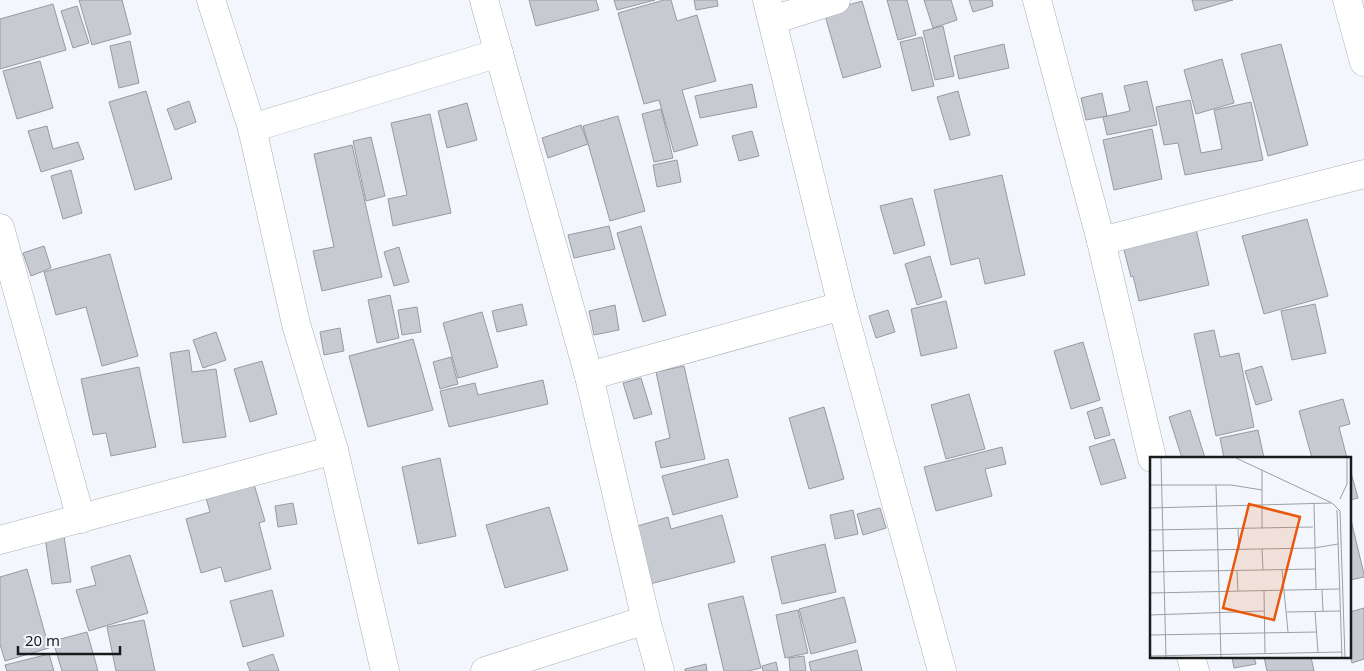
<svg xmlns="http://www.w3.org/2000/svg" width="1364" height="671" viewBox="0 0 1364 671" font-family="'Noto Sans',sans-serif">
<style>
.building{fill:#c7cbd1;stroke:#979aa0}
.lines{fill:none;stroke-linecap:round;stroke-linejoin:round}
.minor-casing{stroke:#abafb4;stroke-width:29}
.minor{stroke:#fff;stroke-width:28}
.inset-road{fill:none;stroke:#9b9fa3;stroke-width:1}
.view{fill:#e8590c;fill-opacity:0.15;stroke:#e8590c;stroke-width:2.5}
.inset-edge{fill:none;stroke:#181a1c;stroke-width:2.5}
</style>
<rect width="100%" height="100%" fill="#f3f7fd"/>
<g class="building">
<path d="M79,0H122L131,34L92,45Z"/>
<path d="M529,0H596L599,10L536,26Z"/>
<path d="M614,0H655L617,10Z"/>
<path d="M664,0H671L677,21L697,15L716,81L682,90L698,145L674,152L659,100L644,104L618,13Z"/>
<path d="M694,0H717L718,6L696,10Z"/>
<path d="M887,0H907L916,35L898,40Z"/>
<path d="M924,0H951L957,20L933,28Z"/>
<path d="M969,0H992L993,6L973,12Z"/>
<path d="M1192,0H1233L1195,11Z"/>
<path d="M862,1L881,67L843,78L824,12Z"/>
<path d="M53,4L66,50L0,69V19Z"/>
<path d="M77,6L89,43L73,48L61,11Z"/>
<path d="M943,26L954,76L935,80L923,31Z"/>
<path d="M922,37L934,86L912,91L900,42Z"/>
<path d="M130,41L139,83L119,88L110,46Z"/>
<path d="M1004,44L1009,68L959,79L954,56Z"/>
<path d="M1281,44L1308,145L1268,156L1241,54Z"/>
<path d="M1222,59L1234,103L1196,114L1184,70Z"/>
<path d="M40,61L53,108L17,119L3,71Z"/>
<path d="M1147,81L1157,125L1107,135L1103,117L1130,111L1124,86Z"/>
<path d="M752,84L757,107L700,118L695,96Z"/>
<path d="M146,91L172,179L135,190L109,102Z"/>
<path d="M958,91L970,135L950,140L937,97Z"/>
<path d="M1102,93L1107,116L1086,120L1081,98Z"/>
<path d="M1190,100L1201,153L1222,149L1214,110L1251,102L1263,160L1185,175L1178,143L1164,145L1156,107Z"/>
<path d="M189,101L196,122L175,130L167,109Z"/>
<path d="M467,103L477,140L447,148L438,111Z"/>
<path d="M661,109L673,158L654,162L642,114Z"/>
<path d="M430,114L451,213L393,226L388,199L407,195L391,123Z"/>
<path d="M618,116L645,211L610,221L583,126Z"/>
<path d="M581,125L588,144L548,158L542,138Z"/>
<path d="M47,126L53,149L78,142L84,159L41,172L28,131Z"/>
<path d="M1152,129L1162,179L1114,190L1103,140Z"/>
<path d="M752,131L759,156L739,161L732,136Z"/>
<path d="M371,137L385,196L366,201L353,141Z"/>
<path d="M352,145L382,277L322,291L313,251L334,247L314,154Z"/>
<path d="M677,160L681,182L657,187L653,165Z"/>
<path d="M71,170L82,213L63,219L51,176Z"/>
<path d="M1002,175L1025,275L985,284L979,258L951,265L934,190Z"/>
<path d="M912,198L925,245L894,254L880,206Z"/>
<path d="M1307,219L1328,296L1264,314L1242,236Z"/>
<path d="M609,226L615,249L574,258L568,235Z"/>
<path d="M641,226L666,315L643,322L617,233Z"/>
<path d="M1196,229L1209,285L1139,301L1133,276L1131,277L1123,246Z"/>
<path d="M44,246L51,268L31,276L23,253Z"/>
<path d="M399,247L409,282L394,286L384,252Z"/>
<path d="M110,254L138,356L102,366L86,307L56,315L44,272Z"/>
<path d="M930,256L942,297L917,305L905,264Z"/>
<path d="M390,295L399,338L377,343L368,300Z"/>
<path d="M946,301L957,348L921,356L911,309Z"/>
<path d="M522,304L527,325L497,332L492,311Z"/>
<path d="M1315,304L1326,353L1292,360L1281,311Z"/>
<path d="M615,305L619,330L594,335L589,311Z"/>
<path d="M417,307L421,332L402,335L398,310Z"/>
<path d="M888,310L895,332L876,338L869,316Z"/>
<path d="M482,312L498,367L458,378L443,323Z"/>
<path d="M340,328L344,351L324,355L320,332Z"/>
<path d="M1214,330L1220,357L1239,353L1254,427L1216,436L1194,334Z"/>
<path d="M216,332L226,360L203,368L193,340Z"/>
<path d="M413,339L433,410L368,427L349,356Z"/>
<path d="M1083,342L1100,400L1071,409L1054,351Z"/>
<path d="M189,350L192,372L216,369L226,437L183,443L170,353Z"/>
<path d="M451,357L458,384L440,389L433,362Z"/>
<path d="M262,361L277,414L250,422L234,369Z"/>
<path d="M684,366L705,459L661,468L655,442L670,438L656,372Z"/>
<path d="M1262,366L1272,400L1256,405L1245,371Z"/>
<path d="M139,367L156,447L111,456L106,433L93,435L81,379Z"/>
<path d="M641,378L652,414L634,419L623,383Z"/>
<path d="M543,380L548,404L449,427L440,391L475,383L478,395Z"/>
<path d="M969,394L985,449L946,459L931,405Z"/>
<path d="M1343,399L1350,424L1339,427L1347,458H1312L1299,411Z"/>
<path d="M824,407L844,479L809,489L789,418Z"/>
<path d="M1102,407L1110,435L1095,439L1087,412Z"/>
<path d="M1190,410L1205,458H1182L1169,417Z"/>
<path d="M1258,430L1264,458H1224L1220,438Z"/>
<path d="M1114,439L1126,478L1101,485L1089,447Z"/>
<path d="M1002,447L1006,464L985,469L992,496L936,511L924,467Z"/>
<path d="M440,458L456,536L418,544L402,467Z"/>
<path d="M728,459L738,497L673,515L662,476Z"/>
<path d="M1350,469L1358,498L1350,500Z"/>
<path d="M253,481L265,521L259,523L271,569L225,582L221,567L201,573L186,519L210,512L205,494Z"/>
<path d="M293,503L297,524L278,527L275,506Z"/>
<path d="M549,507L568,570L505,588L486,525Z"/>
<path d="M880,508L886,528L863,535L857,514Z"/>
<path d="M853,510L858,534L835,539L830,515Z"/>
<path d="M722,515L735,562L646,585L631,528L668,517L671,529Z"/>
<path d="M1350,516L1364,574V577L1350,580Z"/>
<path d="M64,536L71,582L52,584L45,538Z"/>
<path d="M825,544L836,592L782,604L771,557Z"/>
<path d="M130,555L148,613L89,631L76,590L96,585L91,567Z"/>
<path d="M27,569L49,648L5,661L0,644V577Z"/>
<path d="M272,590L284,636L243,647L230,601Z"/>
<path d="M743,596L761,668L748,671H724L708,604Z"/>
<path d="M844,597L856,642L811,654L799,609Z"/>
<path d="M1364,608V659L1352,663L1350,656V612Z"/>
<path d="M798,610L808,653L785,658L776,615Z"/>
<path d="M144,620L155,671H116L107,627Z"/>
<path d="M87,632L98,671H62L53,641Z"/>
<path d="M857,650L862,671H811L809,662Z"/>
<path d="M49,654L54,671H7L5,665Z"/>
<path d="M273,654L279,671H250L247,663Z"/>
<path d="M804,656L806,671H790L789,658Z"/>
<path d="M1232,657H1254L1256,664L1234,668Z"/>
<path d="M1264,657H1311L1314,671H1267Z"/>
<path d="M776,662L778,671H763L762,666Z"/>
<path d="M706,664L707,671H685V669Z"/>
</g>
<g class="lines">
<g class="minor-casing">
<g id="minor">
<path d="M211,0L252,128L296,324L334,450L385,671"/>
<path d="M484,0L589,376L646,620L660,671"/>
<path d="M767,0L842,306L942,671"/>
<path d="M1037,0L1101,241L1152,458"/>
<path d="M1347,0L1364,62"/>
<path d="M773,20L836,0"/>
<path d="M252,128L499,53"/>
<path d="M0,228L81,519"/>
<path d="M1101,241L1364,174"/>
<path d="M589,376L842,306"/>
<path d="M0,540L334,450"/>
<path d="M1191,657L1195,671"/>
<path d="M485,671L646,620"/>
</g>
</g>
<use href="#minor" class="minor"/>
</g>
<g transform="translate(1150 457)">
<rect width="201" height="201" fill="#f3f7fd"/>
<path class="inset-road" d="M11,1L16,201M86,1L182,46L190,54L195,201M112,13V71M0,28H81L112,33M66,28L71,201M190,42L197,27V1M164,46L166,133M0,51L181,46M187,53L192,201M88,72L89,92M0,73L163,70M112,92L113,113M0,94L164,91L188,87M132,113L138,175M87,114L88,134M0,115L165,112M172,133L173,154M114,134L115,197M0,136L189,132M137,155L190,154M165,155L168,195M0,158L114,154M0,178L166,175M0,199L192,195"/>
<path class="view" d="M99,47L150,60L124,163L73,151Z"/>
<rect width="201" height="201" class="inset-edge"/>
</g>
<path d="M18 646v8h102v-8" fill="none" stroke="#181a1c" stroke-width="2.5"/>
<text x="25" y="646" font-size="15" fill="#181a1c" stroke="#f3f7fd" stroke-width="4" paint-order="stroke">20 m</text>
</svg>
